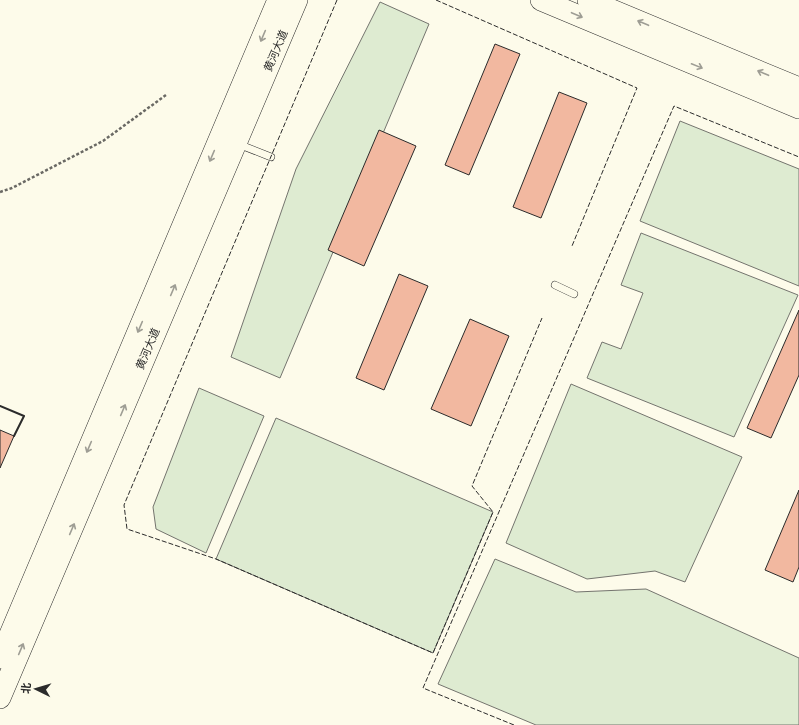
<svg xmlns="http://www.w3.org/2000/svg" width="799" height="725" viewBox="0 0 799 725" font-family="Roboto,'Noto Sans SC',sans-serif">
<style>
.green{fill:#deebd1;stroke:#74746e}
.building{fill:#f2b8a0;stroke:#2b2b2b}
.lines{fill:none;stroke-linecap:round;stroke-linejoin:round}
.lane-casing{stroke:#2b2b2b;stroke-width:8}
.secondary-casing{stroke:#2b2b2b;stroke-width:22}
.path{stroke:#6a6964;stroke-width:2.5;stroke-dasharray:3 2;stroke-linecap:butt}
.lane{stroke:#fdfbea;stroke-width:7}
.secondary{stroke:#fdfbea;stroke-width:21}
.fence{stroke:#2b2b2b;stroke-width:1;stroke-dasharray:5 2;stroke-linecap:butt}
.wall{stroke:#2b2b2b;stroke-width:2}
.oneway{stroke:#9e9d94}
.labels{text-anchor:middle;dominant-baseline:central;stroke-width:3;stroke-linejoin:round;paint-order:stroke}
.street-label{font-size:11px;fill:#2b2b2b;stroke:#fdfbea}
</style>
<rect width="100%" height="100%" fill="#fdfbea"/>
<g class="green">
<path d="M380,2L429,24L280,378L231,357L296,169Z"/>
<path d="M680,121L799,169V286L640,221Z"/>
<path d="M641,233L798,295L734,437L587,378L602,342L621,349L643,293L621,285Z"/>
<path d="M571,384L742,457L685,582L655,571L587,579L506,543Z"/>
<path d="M199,388L264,416L206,553L156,529L153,507Z"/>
<path d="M276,418L493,512L433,653L216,559Z"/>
<path d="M495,559L576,592L646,589L799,658V725H536L438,684Z"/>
</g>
<g class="building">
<path d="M495,44L520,54L469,175L445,165Z"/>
<path d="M559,92L587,103L541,218L513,207Z"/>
<path d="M379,130L416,146L364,266L328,250Z"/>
<path d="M399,274L428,286L384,390L356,378Z"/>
<path d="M799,310V375L771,438L747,428Z"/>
<path d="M470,319L509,336L471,426L431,409Z"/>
<path d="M0,430L14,436L0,468Z"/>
<path d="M799,490V567L793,582L765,570Z"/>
</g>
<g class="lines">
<g class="lane-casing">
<g id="lane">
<path d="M238,144L271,157"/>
<path d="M555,285L574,294"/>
</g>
</g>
<g class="secondary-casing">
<g id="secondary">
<path d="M541,0L799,108"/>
<path d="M588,0L799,88"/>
<path d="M0,658L278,0"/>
<path d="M0,698L297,0"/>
</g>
</g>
<path class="path" d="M0,192L12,188L103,141L166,95"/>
<use href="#lane" class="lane"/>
<use href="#secondary" class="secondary"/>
<g class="fence">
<path d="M337,0L124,505L127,529L216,559L433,653L493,512L472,486L542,318"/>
<path d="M436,0L637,88L572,246"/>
<path d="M514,725L423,688L674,106L799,157"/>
</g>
<path class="wall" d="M0,406L24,416L14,436"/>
</g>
<defs><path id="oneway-shaft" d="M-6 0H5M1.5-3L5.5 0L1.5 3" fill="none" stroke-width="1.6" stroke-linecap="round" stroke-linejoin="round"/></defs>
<g class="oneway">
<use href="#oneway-shaft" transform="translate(577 15) rotate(23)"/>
<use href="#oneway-shaft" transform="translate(643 23) rotate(-157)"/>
<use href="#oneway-shaft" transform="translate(263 36) rotate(113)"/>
<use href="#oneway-shaft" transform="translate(697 66) rotate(22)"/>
<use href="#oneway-shaft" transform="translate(763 73) rotate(-157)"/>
<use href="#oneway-shaft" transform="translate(212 156) rotate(113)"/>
<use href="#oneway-shaft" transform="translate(173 290) rotate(-67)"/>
<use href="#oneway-shaft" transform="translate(140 327) rotate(113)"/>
<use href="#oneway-shaft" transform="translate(123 410) rotate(-67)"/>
<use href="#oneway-shaft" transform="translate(89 447) rotate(113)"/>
<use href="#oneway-shaft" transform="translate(72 529) rotate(-67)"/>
<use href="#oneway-shaft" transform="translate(21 649) rotate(-67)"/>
</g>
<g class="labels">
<g class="street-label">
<text transform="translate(276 51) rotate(-67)">黄河大道</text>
<text transform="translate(148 349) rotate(-67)">黄河大道</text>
</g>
</g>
<g transform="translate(36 689) rotate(275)" stroke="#fdfbea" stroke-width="3" paint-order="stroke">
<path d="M0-3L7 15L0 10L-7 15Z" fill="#2b2b2b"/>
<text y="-6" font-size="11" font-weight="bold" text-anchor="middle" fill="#2b2b2b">北</text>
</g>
</svg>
